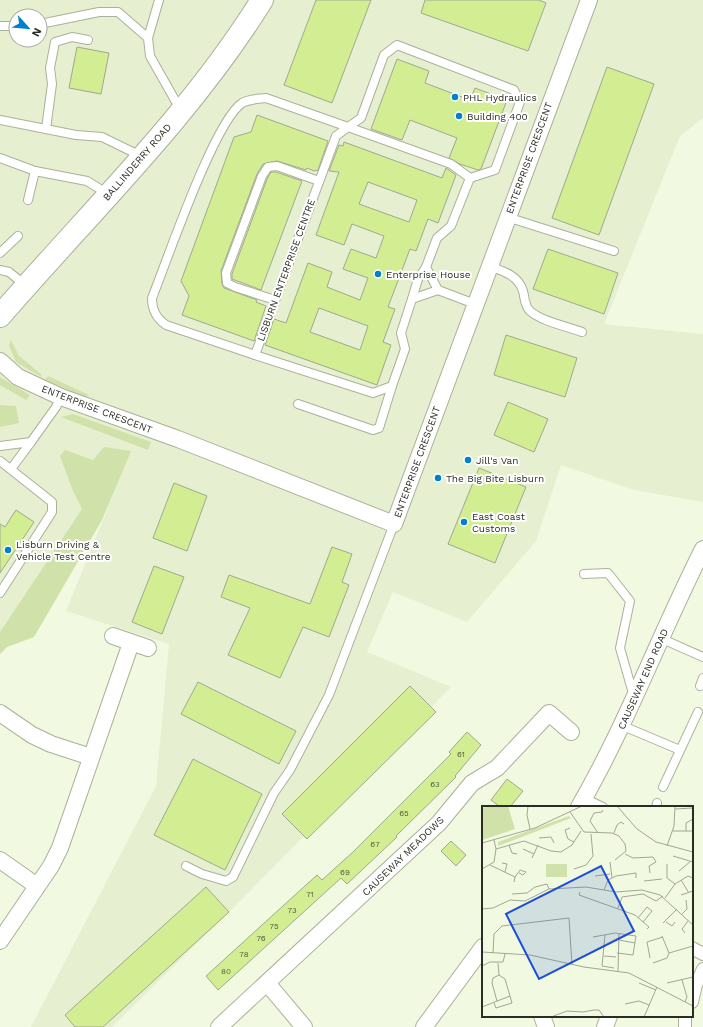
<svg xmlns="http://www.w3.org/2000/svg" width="703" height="1027" viewBox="0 0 703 1027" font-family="'Work Sans',sans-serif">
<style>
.built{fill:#e6f0d0;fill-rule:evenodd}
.green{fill:#d0e1a9}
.building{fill:#d3ed92;stroke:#a0a891;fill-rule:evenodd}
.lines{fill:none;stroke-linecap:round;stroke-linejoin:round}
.service-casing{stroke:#aab19a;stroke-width:10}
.pedestrian-casing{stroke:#aab19a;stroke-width:14}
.minor-casing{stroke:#aab19a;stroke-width:18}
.secondary-casing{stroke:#aab19a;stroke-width:24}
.service{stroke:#fff;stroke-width:8}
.pedestrian{stroke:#fff;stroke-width:12}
.minor{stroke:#fff;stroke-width:16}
.secondary{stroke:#fff;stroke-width:22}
.poi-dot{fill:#0081c9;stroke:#fff;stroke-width:1.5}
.labels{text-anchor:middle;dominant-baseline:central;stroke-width:4;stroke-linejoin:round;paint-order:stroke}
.number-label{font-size:8px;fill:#545d3f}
.poi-label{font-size:10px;fill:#2a2d23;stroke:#fff;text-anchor:start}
.street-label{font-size:10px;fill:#2a2d23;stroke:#fff}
.inset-road{fill:none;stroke:#a1a794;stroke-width:1}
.view{fill:#1d4ed8;fill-opacity:0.15;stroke:#1d4ed8;stroke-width:2}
.inset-edge{fill:none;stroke:#2a2d23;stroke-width:2}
</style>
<rect width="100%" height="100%" fill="#f1f9e0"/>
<path class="built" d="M0,0H703V118L680,136L604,324L703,334V502L634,490L561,465L536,541L467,622L393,592L367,652L451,687L229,912L112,1027H31L156,786L169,644L66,611L113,495L96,488L0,632ZM16,16H40V40H16Z"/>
<g class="green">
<path d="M11,340L19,356L41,374V377L16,362L9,345Z"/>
<path d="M48,376L89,395L85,397L45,380Z"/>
<path d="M0,377L30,395L26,400L0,385Z"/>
<path d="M0,405L16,406L19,423L0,427Z"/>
<path d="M73,414L151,442L148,450L61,417Z"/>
<path d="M104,447L131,451L102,520L34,637L7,647L0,654V632L82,509L73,491L60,456L65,450L93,460Z"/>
</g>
<g class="building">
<path d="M316,0H371L332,103L284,85Z"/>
<path d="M425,0H539L546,3L528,51L421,13Z"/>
<path d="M77,47L109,53L101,94L69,88Z"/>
<path d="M397,59L429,71L425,83L470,100L475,88L507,100L481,169L478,170L460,164L449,158L457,138L410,120L402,140L371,129Z"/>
<path d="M607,67L654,84L599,235L552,218Z"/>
<path d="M257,115L328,141L318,170L314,171L307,168L306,170L277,161L263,164L257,174L221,271L222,284L224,288L257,300L256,302L266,306L254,341L182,315L189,296L181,281L234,137L251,132Z"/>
<path d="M344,142L442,178L446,168L456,175L438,223L428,219L416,251L410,249L388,307L395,309L383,342L391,345L377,385L265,345L274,319L286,323L308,263L332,272L327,287L360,300L368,278L343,269L351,249L376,258L384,236L352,224L344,245L316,235L339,172L329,171L339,145L343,146ZM368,182L417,200L409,222L359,204ZM319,308L368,326L360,350L310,332Z"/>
<path d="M271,172H276L302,181L261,290L232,279V274L267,179Z"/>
<path d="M548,249L618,273L604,314L533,289Z"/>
<path d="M506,335L577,358L565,397L494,375Z"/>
<path d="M508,402L548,419L534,452L494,435Z"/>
<path d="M479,468L526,487L495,563L448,544Z"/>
<path d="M174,483L207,496L187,551L153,538Z"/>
<path d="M16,510L34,522L0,573V524L5,527Z"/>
<path d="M332,547L352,554L342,582L349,585L329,637L303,627L280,678L228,655L250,608L221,597L229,575L310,604Z"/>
<path d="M154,566L184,577L162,634L132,622Z"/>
<path d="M198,682L296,731L279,764L181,714Z"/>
<path d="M410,686L436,712L307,839L282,814Z"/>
<path d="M467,732L481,745L455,776L456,777L396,836L397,837L347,884L341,878L218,990L206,976L317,875L322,880L353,852L451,754L449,752Z"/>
<path d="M193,759L262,794L225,870L154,835Z"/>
<path d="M507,779L523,791L510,807H500L491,800Z"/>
<path d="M451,841L466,855L456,866L441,851Z"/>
<path d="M206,887L229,912L103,1027H75L65,1015Z"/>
</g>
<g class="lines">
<g class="service-casing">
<g id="service">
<path d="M40,24L99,12H118L148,38L150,56L180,109"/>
<path d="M0,26H16"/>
<path d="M148,38L159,0"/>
<path d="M0,120L76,135L102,137L141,156"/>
<path d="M46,129L52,84L50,68L55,42L72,37L88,40"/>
<path d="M0,158L35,171L87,181L108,194"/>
<path d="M28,200L35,171"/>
<path d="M507,217L614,251"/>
<path d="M0,253L18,236"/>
<path d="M489,266C503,271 518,275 523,291C525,298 524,305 530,311C543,322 566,326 582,332"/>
<path d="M0,270L9,272L25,285"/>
<path d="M438,290L426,267L437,238L451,226L470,178L451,164L348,127L336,136L255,355L373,393L392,386L405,349L401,333L412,299L438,290L475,304"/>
<path d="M412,299L418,279L426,267"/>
<path d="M275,300L235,287L227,283L226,273L262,176L268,167L277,166L319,181"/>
<path d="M255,355L166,325C156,318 152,310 152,298C167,261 214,122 242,103C249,99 258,99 266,98L348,127L361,118L384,55L397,45L514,90L520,102L495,170L470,178"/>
<path d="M298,404L373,430L379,428L392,386"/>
<path d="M31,442L56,407L61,397"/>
<path d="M0,446L31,442L11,469"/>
<path d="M0,461L52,502V512L0,593"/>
<path d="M584,574L608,573L630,601L620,648L634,697"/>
<path d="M660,638L703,657"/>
<path d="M700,686L703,678"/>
<path d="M623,726L680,750"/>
<path d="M663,787L698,712"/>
<path d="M584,798L603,807"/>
<path d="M656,807L657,803"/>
<path d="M186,866L202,874L226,881L233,877L274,793L290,770L329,695L394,524"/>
</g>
</g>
<g class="pedestrian-casing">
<g id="pedestrian">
<path d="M692,948L703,954"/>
<path d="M692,1002L696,985L703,969"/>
<path d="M685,1027V1016"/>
</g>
</g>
<g class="minor-casing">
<g id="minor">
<path d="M0,361L18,377L61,397L178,439L394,524L589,0"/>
<path d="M113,636L148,648"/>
<path d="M0,713L32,735L51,744L91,757"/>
<path d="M579,807C627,724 660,634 703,549"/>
<path d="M0,860L37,886"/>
<path d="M0,941L51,866L60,848L131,643"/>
<path d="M267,983L304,1027"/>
<path d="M542,1016L546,1027"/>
<path d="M219,1027L439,823L472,783L497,768L549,713L571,732"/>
<path d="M424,1027L483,947"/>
<path d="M605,1027L609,1016"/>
</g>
</g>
<g class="secondary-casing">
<path id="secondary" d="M0,316C89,213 190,116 262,0"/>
</g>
<use href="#service" class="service"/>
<use href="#pedestrian" class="pedestrian"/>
<use href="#minor" class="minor"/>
<use href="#secondary" class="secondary"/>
</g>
<g class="poi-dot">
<circle cx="455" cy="97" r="4"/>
<circle cx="459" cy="116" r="4"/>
<circle cx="378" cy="274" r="4"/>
<circle cx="468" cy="460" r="4"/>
<circle cx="438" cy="478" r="4"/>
<circle cx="464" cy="522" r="4"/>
<circle cx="8" cy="550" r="4"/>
</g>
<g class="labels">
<g class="number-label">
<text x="461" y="754">61</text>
<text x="435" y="784">63</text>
<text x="404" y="813">65</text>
<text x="375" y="844">67</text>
<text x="345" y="872">69</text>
<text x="310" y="894">71</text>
<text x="292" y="910">73</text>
<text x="274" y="926">75</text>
<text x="261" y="938">76</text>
<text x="244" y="954">78</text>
<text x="226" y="971">80</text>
</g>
<g class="poi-label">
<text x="463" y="97">PHL Hydraulics</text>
<text x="467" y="116">Building 400</text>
<text x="386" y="274">Enterprise House</text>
<text x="476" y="460">Jill's Van</text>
<text x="446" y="478">The Big Bite Lisburn</text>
<text x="472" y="516">East Coast<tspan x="472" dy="12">Customs</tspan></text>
<text x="16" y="544">Lisburn Driving &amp;<tspan x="16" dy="12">Vehicle Test Centre</tspan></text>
</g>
<g class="street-label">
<text transform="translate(529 158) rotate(-70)">ENTERPRISE CRESCENT</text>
<text transform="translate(137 162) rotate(-49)">BALLINDERRY ROAD</text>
<text transform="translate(286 270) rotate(-70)">LISBURN ENTERPRISE CENTRE</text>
<text transform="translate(97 409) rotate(21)">ENTERPRISE CRESCENT</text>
<text transform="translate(417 462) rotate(-70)">ENTERPRISE CRESCENT</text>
<text transform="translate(643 679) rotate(-66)">CAUSEWAY END ROAD</text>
<text transform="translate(403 856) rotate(-44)">CAUSEWAY MEADOWS</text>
</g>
</g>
<g transform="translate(482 806)">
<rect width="211" height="211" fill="#f1f9e0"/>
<path d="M8,0H26L33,23L0,34V2ZM87,10L89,12L16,40V36ZM64,58H85V71H64Z" fill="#d0e1a9"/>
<path class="inset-road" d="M46,0L45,9L48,23M135,0L155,23L174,36L211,46M193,3L211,2M88,6L102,26L130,27L137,30L143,38L144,45L133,54M88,22L83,24L86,33L92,36M191,25H211M204,25V17L211,13M116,27L108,15L112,7L120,6L121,4M132,27L135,19L139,16L142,18M57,32L69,31L72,37M0,37L53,22L100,0M27,39L30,47L35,48M185,40L192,20L193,0M14,43L42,35L69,45L79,46L90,39L99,25M41,43L52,48M143,48L151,52L171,51L174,56L167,60L168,67M191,50L211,56M50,52L56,39M128,56L130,72M20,57L25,58L23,66M185,58V72L193,78M8,59L33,71L32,76M0,63L12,56L14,43L12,34M92,63L104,59L111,50L109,28M197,65L209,55M113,70L128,68M33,71L38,64L44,66L41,69L37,67M199,74L207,87M162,75L180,73M122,84L126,74L134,70L154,67V72M98,86L97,89L153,109L167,121L165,123M30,88L45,87L53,81L65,78L67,83M199,89L211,85M183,92L193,78L206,70L211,72M136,102L140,91L161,88L174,95L181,90M0,103L11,102L28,94L43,95L67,83L104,81L134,86L160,84L178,89L211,119M200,108L205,103L204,94M156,112L165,101L170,105L161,116M184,116L190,120L193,116M181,117L195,103M203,127L200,123L206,115M123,129L120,160L132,162M180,130L187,147L211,140M111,131L133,127L154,130L151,149L135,147M137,134L153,137M0,146L48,149L102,161L147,167L211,200M11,147L12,128L20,120L87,112L90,159M122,150L134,151M168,152L165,136L181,131M171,157L185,152L187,147M0,160L8,156H21L23,148M136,165L137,128M200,174L205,191L203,196M157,177L174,184M185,177L211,171M15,195L10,177L11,172L17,169L16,157M12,197L14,202L30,197L23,173L17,169M143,198L157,195L167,199M0,201L28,190M69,211L85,205L101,206L112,204H117L122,211M162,211L175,181"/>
<path class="view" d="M119,60L152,125L57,173L24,108Z"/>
<rect width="211" height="211" class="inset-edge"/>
</g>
<g transform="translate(28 28) rotate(117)"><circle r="19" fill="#ffffff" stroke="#aaaba7"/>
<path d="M0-3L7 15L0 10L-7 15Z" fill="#0081c9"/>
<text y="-6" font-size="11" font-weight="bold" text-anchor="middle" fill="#2a2d23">N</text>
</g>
</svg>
